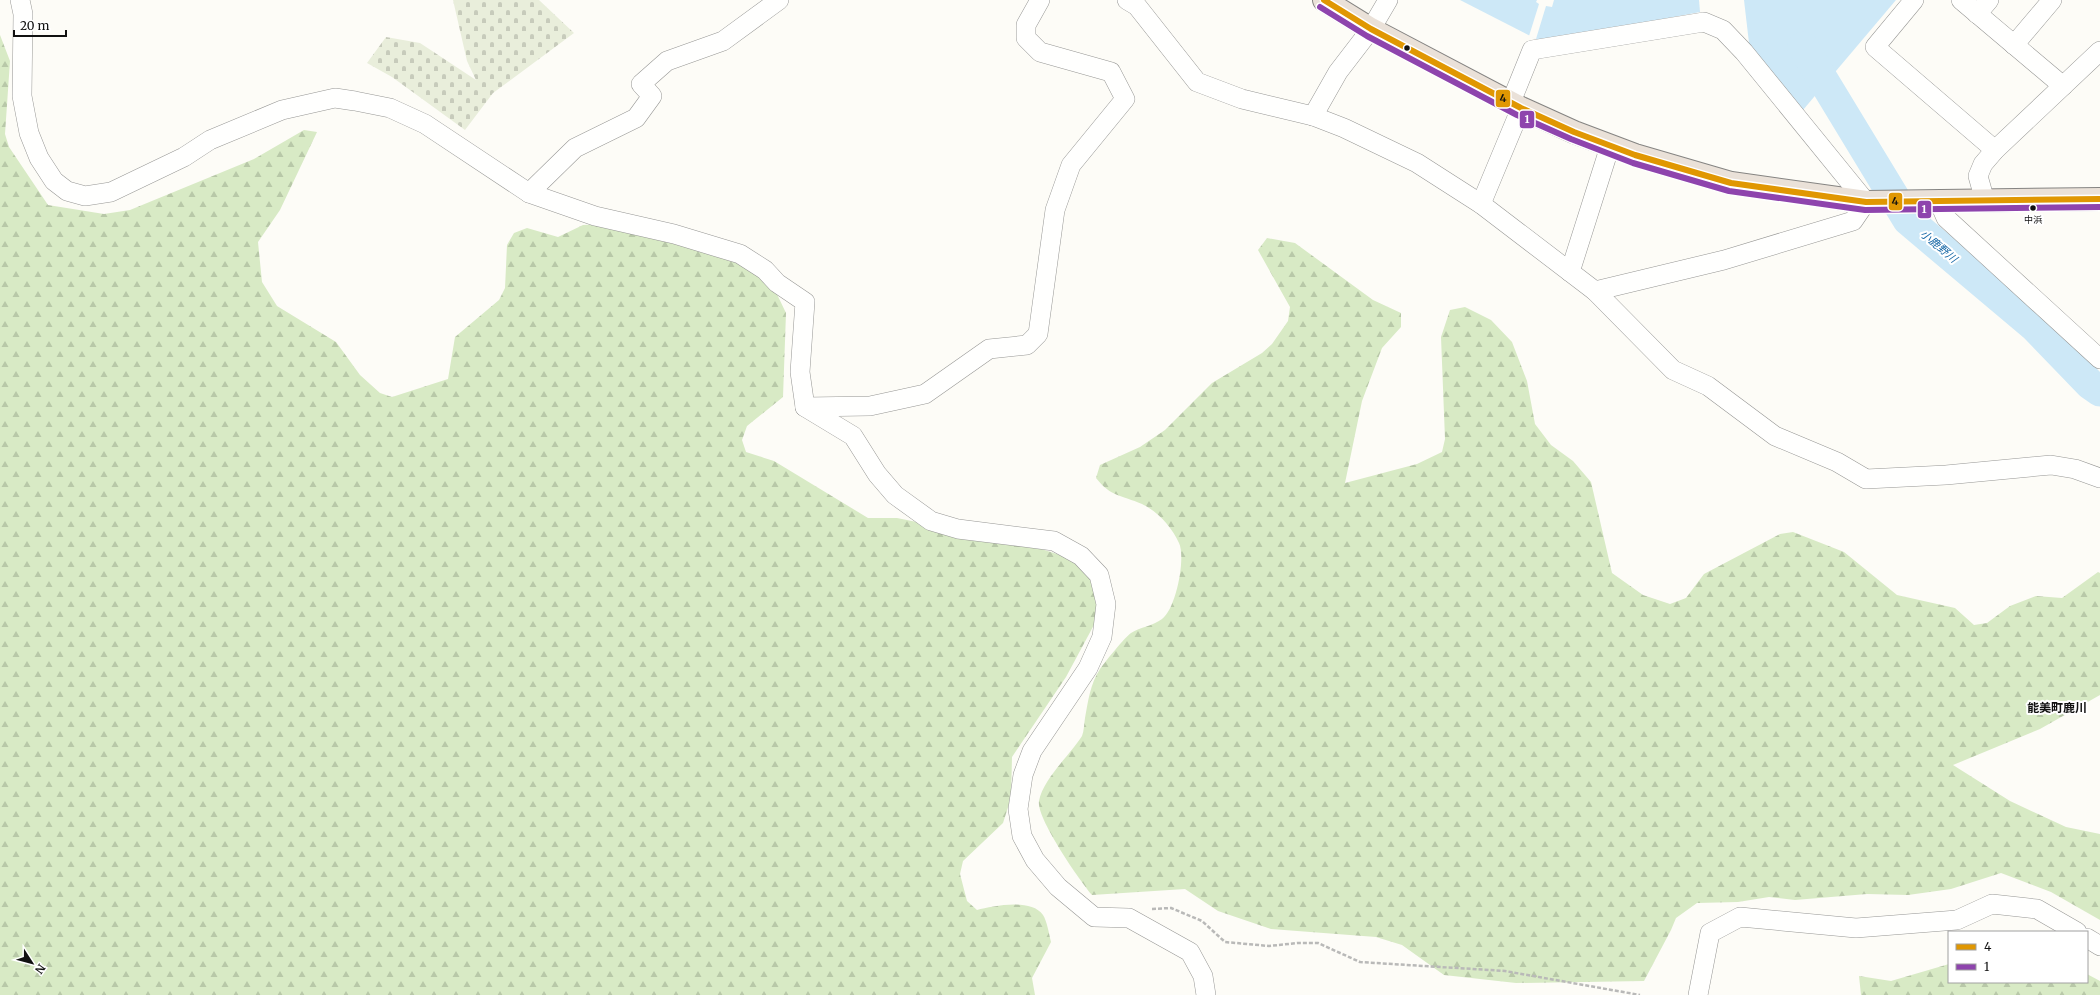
<svg xmlns="http://www.w3.org/2000/svg" width="2100" height="995" viewBox="0 0 2100 995" font-family="Merriweather,'Noto Sans JP',serif">
<style>
.forest{fill:url(#forest-firs)}
.cemetery{fill:url(#cemetery-stones)}
.water{fill:#cde8f7}
.pier{fill:#fdfcf7}
.lines{fill:none;stroke-linecap:round;stroke-linejoin:round}
.river{stroke:#cde8f7;stroke-width:31}
.minor-casing{stroke:#979795;stroke-width:20}
.highway-casing{stroke:#858482;stroke-width:24}
.path{stroke:#b9b9b8;stroke-width:2.5;stroke-dasharray:4 2;stroke-linecap:butt}
.minor{stroke:#fffffe;stroke-width:19}
.highway{stroke:#eae1d8;stroke-width:22}
.bus-1-casing{stroke:#fff;stroke-width:9}
.bus-2-casing{stroke:#fff;stroke-width:9}
.bus-1{stroke:#e09702;stroke-width:6}
.bus-2{stroke:#8e44ad;stroke-width:6}
.bus-dot{fill:#111;stroke:#fff;stroke-width:1.5}
.labels{text-anchor:middle;dominant-baseline:central;stroke-width:4;stroke-linejoin:round;paint-order:stroke}
.bus-label{font-size:9px;fill:#111;stroke:#fff}
.water-label{font-size:11px;font-style:italic;fill:#1768a6;stroke:#fff}
.quarter-label{font-size:12px;font-weight:bold;fill:#111;stroke:#fff}
.line-badge{stroke:#fff;stroke-width:1.5}
.badge-label{font-size:11px;text-anchor:middle;font-weight:bold;fill:#fff}
.pale-badge-label{font-size:11px;text-anchor:middle;font-weight:bold;fill:#111}
</style>
<defs>
<pattern id="forest-firs" width="22" height="20" patternUnits="userSpaceOnUse"><rect width="22" height="20" fill="#d8eac5"/><path d="M5 1l3.5 6h-7zM16 11l3.5 6h-7z" fill="#b8c8a8"/></pattern>
<pattern id="cemetery-stones" width="16" height="16" patternUnits="userSpaceOnUse"><rect width="16" height="16" fill="#e9eedb"/><path d="M2 7V4a2 2 0 0 1 4 0v3zM10 15v-3a2 2 0 0 1 4 0v3z" fill="#c7cbbb"/></pattern>
</defs>
<rect width="100%" height="100%" fill="#fdfcf7"/>
<g class="forest">
<path d="M0,35L10,61L5,134L9,147L48,205L104,214L130,210L254,159L304,130L317,132L280,210L258,242L262,282L277,306L336,342L360,375L380,393L392,397L448,379L455,337L499,300L505,288L507,245L514,233L527,228L558,237L583,225L611,224L744,261L774,288L786,313L783,397L747,426L742,440L746,452L774,461L868,518H897L1026,544L1066,557L1078,563L1104,596L1102,610L1066,677L1012,757L1011,798L1003,823L963,861L960,874L967,901L977,910C993,906 1031,898 1043,915C1047,921 1049,934 1051,942L1032,978L1035,995H0Z"/>
<path d="M1267,238L1295,243L1373,300L1401,313V327L1382,348L1362,401L1345,483L1417,464L1442,452L1445,439L1441,337L1450,310L1465,307L1491,320L1512,342L1527,381L1535,424L1551,445L1573,461L1591,482L1612,573L1643,595L1670,604L1686,598L1704,574L1780,534L1793,532L1844,552L1897,595L1955,608L1974,625L1987,623L2010,606L2036,596L2062,598L2098,572L2100,573V695L2040,729L1953,765L2010,801L2066,827L2100,834V920L2051,892L2001,873L1951,889L1908,895L1867,894L1795,900L1769,897L1738,902L1697,903L1676,918L1671,930L1644,981L1516,983L1444,975L1402,945L1376,937L1271,929L1218,911L1185,889L1092,895C1080,881 1036,818 1039,801C1043,779 1070,755 1082,736C1084,731 1084,724 1085,718C1088,702 1090,684 1100,669C1105,662 1125,637 1131,633C1140,627 1153,626 1162,619C1176,609 1186,558 1179,543C1172,527 1157,511 1142,504C1121,495 1111,497 1096,478L1100,465L1140,447L1165,430L1212,383L1262,353L1272,344L1288,321L1290,307L1258,250Z"/>
<path d="M1949,964V982H2087V974L2100,981V995H1861L1859,976L1891,981Z"/>
</g>
<path class="cemetery" d="M453,0H539L574,33L493,93L465,130L392,77L367,63L386,37L420,43L476,80L467,61Z"/>
<g class="water">
<path d="M1460,0H1699L1700,12L1542,42Z"/>
<path d="M1744,0H1896L1803,110L1749,43Z"/>
</g>
<path class="pier" d="M1537,0H1554L1552,7L1546,6L1536,39L1529,36L1539,4L1536,2Z"/>
<g class="lines">
<path class="river" d="M1803,47L1908,220L2035,327L2090,384L2100,391"/>
<g class="minor-casing">
<g id="minor">
<path d="M20,0L23,14L22,96L29,133L39,158L54,181L67,191L85,196L111,192L184,157L210,140L282,110L335,98L355,101L390,108L425,124L529,193L595,216L674,234L740,254L765,270L777,283L805,302L800,372L805,407L853,436L877,474L895,495L931,521L958,529L1054,541L1081,556L1099,575L1106,604L1102,637L1088,668L1032,751L1023,775L1018,809L1022,836L1035,860L1058,887L1094,917L1129,918L1190,952L1203,976L1206,995"/>
<path d="M1127,0L1137,6L1197,82L1242,99L1313,116L1344,128L1417,163L1481,204L1595,291L1673,370L1708,386L1775,436L1837,462L1866,479L1946,475L2051,465L2075,469L2100,478"/>
<path d="M1914,0L1875,47L1995,150"/>
<path d="M1961,0L2063,86"/>
<path d="M1977,14L1989,0"/>
<path d="M2014,45L2052,0"/>
<path d="M1511,102L1532,50L1704,22L1723,30L1744,52L1866,202L1853,221L1724,260L1595,291"/>
<path d="M1313,116L1338,72L1371,29L1388,0"/>
<path d="M529,193L575,148L636,118L652,96L641,84L667,61L723,41L779,0"/>
<path d="M1985,201L1978,176L1983,164L1995,150L2100,51"/>
<path d="M1939,202L1946,218L2100,359"/>
<path d="M1481,204L1521,108"/>
<path d="M1570,272L1610,146"/>
<path d="M805,407L870,406L925,394L989,349L1027,345L1038,334L1055,210L1071,165L1125,99L1111,72L1040,52L1026,38V25L1040,0"/>
<path d="M2087,938L2100,946"/>
<path d="M1698,995L1710,933L1740,917L1856,928L1957,920L1992,904L2037,909L2077,932"/>
</g>
</g>
<g class="highway-casing">
<path id="highway" d="M1324,0L1371,29L1521,108L1574,132L1635,155L1731,183L1866,202L2100,199"/>
</g>
<path class="path" d="M1152,909L1171,908L1202,921L1225,942L1269,946L1298,943H1318L1360,962L1505,971L1640,995"/>
<use href="#minor" class="minor"/>
<use href="#highway" class="highway"/>
<g class="bus-1-casing">
<path id="bus-1" d="M1324,0L1371,29L1521,108L1574,132L1635,155L1731,183L1866,202L2100,199"/>
</g>
<g class="bus-2-casing">
<path id="bus-2" d="M1320,7L1367,36L1517,115L1571,139L1633,163L1729,191L1865,210L2100,207"/>
</g>
<use href="#bus-1" class="bus-1"/>
<use href="#bus-2" class="bus-2"/>
</g>
<g class="bus-dot">
<circle cx="1407" cy="48" r="3.5"/>
<circle cx="2033" cy="208" r="3.5"/>
</g>
<g class="labels">
<g class="bus-label">
<text x="2033" y="219">中浜</text>
</g>
<g class="water-label">
<text transform="translate(1939 246) rotate(40)">小鹿野川</text>
</g>
<g class="quarter-label">
<text x="2057" y="707">能美町鹿川</text>
</g>
</g>
<g class="line-badge">
<rect x="1495" y="89" width="16" height="19" rx="4" fill="#e09702"/>
<rect x="1519" y="110" width="16" height="19" rx="4" fill="#8e44ad"/>
<rect x="1888" y="192" width="15" height="19" rx="4" fill="#e09702"/>
<rect x="1917" y="200" width="15" height="19" rx="4" fill="#8e44ad"/>
</g>
<g class="badge-label">
<text x="1527" y="123">1</text>
<text x="1924" y="213">1</text>
</g>
<g class="pale-badge-label">
<text x="1503" y="102">4</text>
<text x="1895" y="205">4</text>
</g>
<rect x="1948" y="931" width="140" height="52" fill="#ffffff" stroke="#a0a0a0"/>
<rect x="1956" y="944" width="20" height="6" fill="#e09702" stroke="#a0a0a0"/>
<text x="1984" y="951" font-size="12" fill="#111111">4</text>
<rect x="1956" y="964" width="20" height="6" fill="#8e44ad" stroke="#a0a0a0"/>
<text x="1984" y="971" font-size="12" fill="#111111">1</text>
<g transform="translate(32 963) rotate(126)" stroke="#ffffff" stroke-width="3" paint-order="stroke">
<path d="M0-3L7 15L0 10L-7 15Z" fill="#111111"/>
<text y="-6" font-size="11" font-weight="bold" text-anchor="middle" fill="#111111">N</text>
</g>
<path d="M14 30v6h52v-6" fill="none" stroke="#111111" stroke-width="2"/>
<text x="20" y="30" font-size="12" fill="#111111" stroke="#ffffff" stroke-width="3" paint-order="stroke">20 m</text>
</svg>
